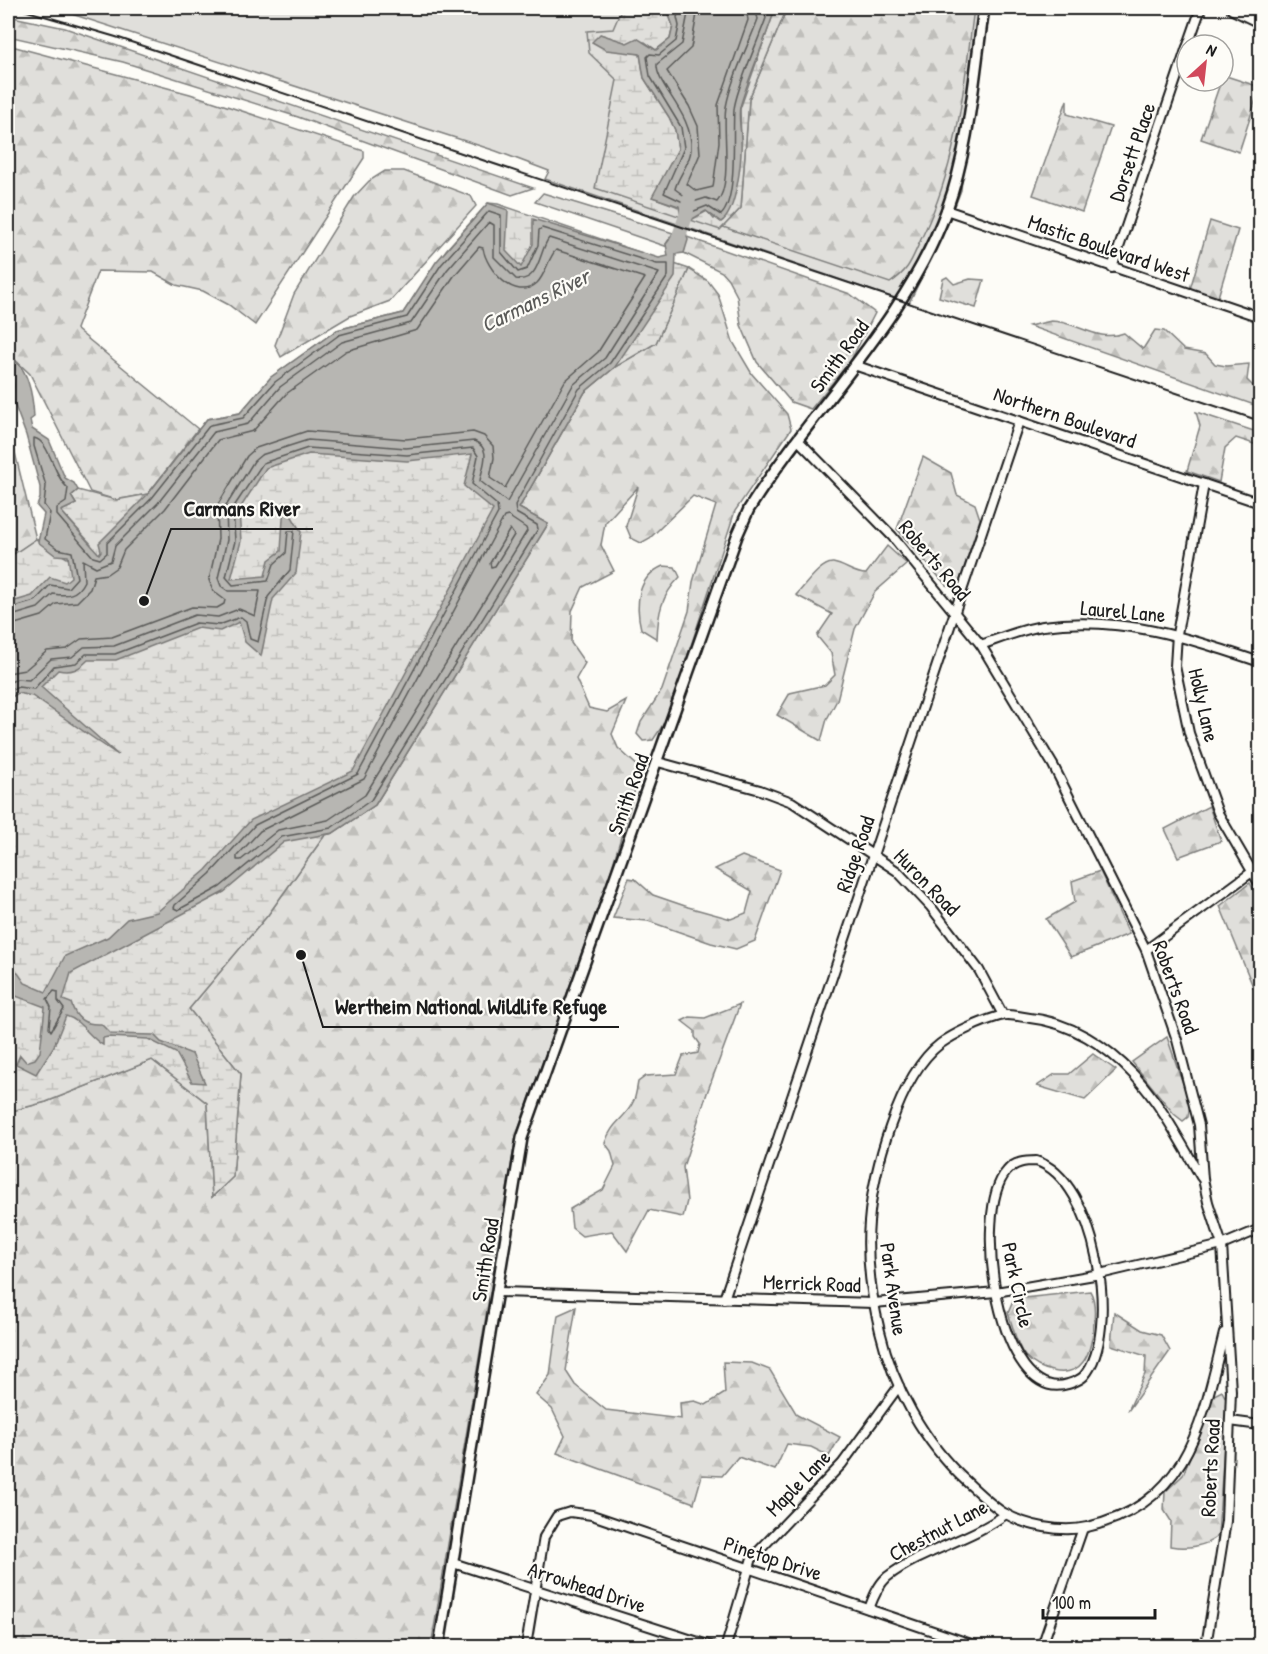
<svg xmlns="http://www.w3.org/2000/svg" width="1268" height="1654" viewBox="0 0 1268 1654" font-family="'Patrick Hand',sans-serif">
<style>
.green{fill:#e0dfdb;stroke:#7e7e7c;stroke-width:1.5}
.forest{fill:url(#forest-firs);stroke:#7e7e7c;stroke-width:1.5}
.wetland{fill:url(#wetland-marsh);stroke:#7e7e7c;stroke-width:1.5}
.water{fill:#b7b6b2;stroke:#797876;stroke-width:1.5}
.lines{fill:none;stroke-linecap:round;stroke-linejoin:round}
.shore{stroke:#5a5a58;stroke-width:1.5}
.stream{stroke:#797876;stroke-width:2}
.river{stroke:#b7b6b2;stroke-width:14}
.minor-casing{stroke:#1c1c1c;stroke-width:12}
.tertiary-casing{stroke:#1c1c1c;stroke-width:14}
.primary-casing{stroke:#1c1c1c;stroke-width:16}
.minor{stroke:#fdfcf7;stroke-width:8}
.tertiary{stroke:#fdfcf7;stroke-width:9}
.primary{stroke:#fdfcf7;stroke-width:12}
.rail{stroke:#1c1c1c;stroke-width:2}
.labels{text-anchor:middle;dominant-baseline:central;stroke-width:4.5;stroke-linejoin:round;paint-order:stroke}
.street-label{font-size:21px;fill:#1c1c1c;stroke:#fdfcf7}
.water-label{font-size:22px;font-style:italic;fill:#5a5a58;stroke:#fdfcf7}
.leader{fill:none;stroke:#1c1c1c;stroke-width:2}
.callout-dot{fill:#1c1c1c;stroke:#fdfcf7;stroke-width:2}
.callout-label{font-size:22px;text-anchor:middle;font-weight:bold;fill:#1c1c1c;stroke:#fdfcf7;stroke-width:4.5;stroke-linejoin:round;paint-order:stroke}
</style>
<defs>
<pattern id="forest-firs" width="22" height="20" patternUnits="userSpaceOnUse" patternTransform="scale(1.5)"><rect width="22" height="20" fill="#e0dfdb"/><path d="M5 1l3.5 6h-7zM16 11l3.5 6h-7z" fill="#c0bfbb"/></pattern>
<pattern id="wetland-marsh" width="20" height="14" patternUnits="userSpaceOnUse" patternTransform="scale(1.5)"><rect width="20" height="14" fill="#e0dfdb"/><path d="M1 5h8M5 5V1M11 12h8M15 12V8" fill="none" stroke="#c0bfbb"/></pattern>
</defs>
<rect width="100%" height="100%" fill="#fdfcf7"/>
<filter id="ink" filterUnits="userSpaceOnUse"><feTurbulence type="fractalNoise" baseFrequency=".0167" numOctaves="2"/><feDisplacementMap in="SourceGraphic" scale="12" xChannelSelector="R" yChannelSelector="G"/><feConvolveMatrix kernelMatrix="1 2 1 2 8 2 1 2 1" color-interpolation-filters="sRGB"/></filter>
<g filter="url(#ink)">
<g class="green">
<path d="M53,8H978L961,190L948,224L909,303L545,179L549,171L496,151Z"/>
<path d="M543,193L673,233L666,244L668,247L535,202Z"/>
</g>
<g class="forest">
<path d="M787,8H974C964,86 958,163 923,235C912,258 911,269 890,283L723,227L741,208L749,99Z"/>
<path d="M8,16L65,28L533,188L512,195L298,117L123,62L8,36Z"/>
<path d="M8,45L190,94L364,151V158L255,325L229,305L203,291L176,285L153,272L98,271L76,329L198,429L148,494L116,500L90,492L30,374L8,353Z"/>
<path d="M1223,75L1260,87L1239,152L1201,139Z"/>
<path d="M1067,100V114L1111,127L1082,212L1033,195Z"/>
<path d="M385,171H404L471,196L476,206L390,301L350,316L281,357L275,345L294,294L354,197L369,181Z"/>
<path d="M1210,221L1238,230L1218,297L1190,289Z"/>
<path d="M687,237L850,294L875,313L851,360L811,409L791,402L757,362L741,325L737,296L728,279L722,272L684,253Z"/>
<path d="M689,269L708,281L718,294L733,342L752,374L787,414L791,429L735,511L667,719L653,740L643,741L637,734L641,722L662,690L689,611L693,582L716,505L693,496L650,538L641,543L631,538L626,526L638,487L605,523L601,545L614,571L583,587L572,611L571,643L585,663L576,679L589,708L607,712L626,701L612,734L618,748L641,769L611,871L516,1136L431,1646H8V1112L46,1102L152,1060L207,1103L212,1197L233,1177L241,1074L189,1009L268,915L325,835L333,833L375,805L547,524L519,508L585,392L615,367L656,343Z"/>
<path d="M947,277L954,284L970,279L984,280L976,308L939,297L943,279Z"/>
<path d="M1051,321C1077,321 1097,343 1124,333L1143,349L1155,330L1164,331L1184,350L1206,354L1215,364L1226,366L1249,364L1247,380L1255,388L1260,387V407L1029,326Z"/>
<path d="M1196,412L1260,433V446L1236,438L1225,448L1219,482L1187,471L1200,426Z"/>
<path d="M8,424L36,539L8,558Z"/>
<path d="M923,457L951,473L957,495L975,504L980,519L957,589L946,585L897,529Z"/>
<path d="M887,546L907,564L875,592L855,629L837,700L827,719L821,741L777,715L790,693L825,685L835,675L831,653L817,636L832,614L796,595C804,587 821,562 833,563C845,565 854,574 866,574Z"/>
<path d="M663,566L675,567L680,577C661,596 658,613 657,639L641,629C635,604 637,577 663,566Z"/>
<path d="M1209,806L1221,841L1178,857L1165,829Z"/>
<path d="M742,856L780,870L755,941L736,949L711,943L648,921L613,918L629,878L635,879L653,895L688,907L731,919L746,913L752,891L715,869Z"/>
<path d="M1100,871L1129,934L1071,957L1046,919L1075,902L1072,881Z"/>
<path d="M1250,883L1260,902V986L1254,989L1220,906Z"/>
<path d="M740,1004L707,1093L683,1167L687,1201L683,1217L649,1210L627,1251L612,1231L582,1236L572,1228L570,1209L603,1190L615,1166L611,1151L605,1143C612,1121 626,1119 634,1100C636,1095 637,1087 638,1082L646,1076L676,1074L683,1056L698,1053L700,1044L695,1037V1031L682,1021L690,1017L705,1018Z"/>
<path d="M1167,1037L1190,1104L1188,1117L1183,1121L1174,1114L1132,1062Z"/>
<path d="M1093,1054L1116,1070L1085,1100L1037,1086L1055,1074H1069Z"/>
<path d="M1090,1291C1099,1305 1093,1349 1083,1362C1069,1381 1038,1370 1025,1356C1016,1346 1013,1325 1008,1313L1014,1299Z"/>
<path d="M576,1307L566,1371L575,1385L606,1410L681,1419L680,1403L695,1401L706,1405L725,1393L723,1362L752,1363L770,1370L797,1415L840,1437L829,1456L811,1447L787,1444L775,1470L738,1457L722,1476L702,1475L694,1503L557,1453L565,1436L552,1409L536,1395L550,1375L558,1315Z"/>
<path d="M1114,1312L1142,1330L1161,1335L1170,1351L1128,1411L1145,1374L1146,1356L1111,1345Z"/>
<path d="M1222,1391L1227,1401L1218,1536C1205,1547 1186,1549 1170,1546L1171,1521L1164,1510L1165,1492L1183,1475L1214,1395Z"/>
</g>
<g class="wetland">
<path d="M622,8H678L669,15L673,26L670,39L656,50L645,42L627,43L600,34L624,51L640,54L644,78L669,117L675,130L678,149L653,197L679,207L681,216L691,220L707,211L714,219L735,194L741,142L740,109L773,15L768,8H787L749,99L741,208L720,230L595,188L617,80L589,53L587,31L613,29Z"/>
<path d="M488,203L498,204L689,269L656,343L615,367L585,392L519,508L548,524L375,805L333,833L325,835L268,915L189,1009L241,1074L233,1177L212,1197L207,1103L152,1060L46,1102L8,1112V558L36,539L72,561L91,544L61,511L76,504L71,496L78,490L116,500L148,494L207,419L240,413L271,377L337,330L403,313L446,250Z"/>
</g>
<g class="water">
<path d="M678,8H768L773,15C763,46 749,76 740,107C738,117 741,129 741,139C742,158 737,212 721,222L706,211L691,220L681,216L679,206L652,197L678,149L675,130L669,117L644,78L640,54L606,50L592,42L600,34L627,43L637,38L656,50L670,39L673,26L669,15Z"/>
<path d="M488,203L508,210L506,251L521,267L533,244V219L659,258L668,256L666,244L678,229L686,232L688,240L684,253L676,254L675,277L615,367L585,392L519,508L548,524L375,805L333,833L284,842L224,892L71,973L63,1000L71,1003C76,1019 84,1025 101,1024L111,1034L154,1035L161,1042L192,1054L205,1083L192,1082L176,1053L148,1039L108,1037L103,1038V1045C90,1038 81,1020 66,1016L54,1046L36,1074L16,1064L20,1055L26,1062L35,1059L40,1052L45,1007L8,993V967L15,969L25,983L46,992L65,956L108,937L127,919L157,912L206,870L251,820L353,771L493,510L464,486L472,454L407,461L309,454L266,468L239,510L241,541L231,579L265,576L269,560L281,551L284,503L301,532L296,573L273,599L261,656L245,642L239,622L220,631L198,628L116,660H88C79,669 72,673 58,670L41,687L118,755L32,696L18,693L10,698L8,704V603L32,596L50,577L65,582L71,577L68,556L55,555L38,542L44,514L37,506L40,498V487L26,435L12,398L14,385L8,358C28,362 33,398 34,417L30,420L32,429L49,440L65,478L74,483L78,490L71,496L76,504L61,511L99,554L101,551L99,543L148,494L207,419L240,413L271,377L337,330L403,313L436,262Z"/>
</g>
<g class="lines">
<g class="shore">
<path d="M681,8L677,17L679,26L676,41L659,55L650,54L647,57L650,76L681,127L684,148L664,193L683,202L689,213L707,206L721,215C738,199 732,133 734,110C735,91 759,39 766,18L763,8"/>
<path d="M689,8L682,44L657,64C655,85 694,114 691,150C690,164 678,176 675,189L693,202L706,198L717,202C733,185 722,128 726,107C731,79 748,46 758,19L755,8"/>
<path d="M698,8L691,48L667,71L689,106L698,126L700,154L687,184L696,191L713,187L719,142L718,105L748,20L746,8"/>
<path d="M508,516L526,528L527,531L365,795L328,820L278,830L241,860H237V856L260,831L364,779L504,517Z"/>
<path d="M510,529L514,535L495,566L491,567L490,563Z"/>
<path d="M8,609L35,601L50,585L68,588L77,578L72,552L58,549L45,539L50,513L44,505L46,486L34,446V438C50,441 53,476 68,488L66,502L57,508V515L93,557L100,559L107,553V543L152,498L210,425L243,418L275,382L339,335L407,317L441,265L489,211L501,215V252L518,272L527,269L538,245L539,230L542,228L657,264H668V276L610,363L579,389L515,505L516,513L537,525L538,529L371,800L331,828L281,837L220,887L178,910L174,908L175,905L210,874L255,825L358,774L498,513L497,505L472,484L478,456L473,448L407,455L308,448L263,463L233,508L235,541L226,577L233,585L268,581L274,564L286,553L288,531H294L290,570L268,597L258,642L250,639L246,621L241,617L219,625L196,623L115,654H86L76,663L54,666L34,689L18,687L8,692"/>
<path d="M8,617L38,608L53,594C67,596 77,596 84,581L83,560L96,567L111,561L115,546L158,503L214,432L248,424L280,387L342,342L411,323L447,270L489,222L494,225V257L516,279C540,283 539,250 549,238L659,273L605,358L573,385L507,502L480,481C482,466 493,449 474,441L406,448L308,440L261,455L254,461L226,506L227,540L218,578L221,586L228,591H260L255,616L239,609L218,617L195,615L114,646L84,647L72,657L51,659L29,680L17,679L8,683"/>
<path d="M8,626L42,616L56,604L77,602L90,589L94,576L107,574L117,567L124,550L165,509L218,440L253,431L286,394L346,351L417,330L454,276L479,247L483,248C486,269 515,303 537,283C546,274 548,258 556,250L645,278L598,352L565,381L505,488L490,478L494,458L493,446L484,436L473,432L406,439L307,431L256,448L247,456L217,506L218,539L209,580L213,591L225,600L224,604L217,608L192,607L112,637L81,639L67,649L47,651L25,670L8,673"/>
<path d="M54,991L58,992V1001L64,1009L51,1031L49,1028L51,1007L47,999Z"/>
</g>
<path class="stream" d="M8,345L12,359"/>
<path class="river" d="M675,247L686,216L689,199"/>
<g class="minor-casing">
<g id="minor">
<path d="M1188,45L1201,8"/>
<path d="M946,210L1260,317"/>
<path d="M1112,268L1187,47"/>
<path d="M857,366L1260,503"/>
<path d="M799,441L892,536L981,645L1053,765L1146,950L1177,1040L1199,1125L1203,1179L1208,1202L1222,1245L1231,1391L1226,1521L1206,1646"/>
<path d="M1204,484L1177,634L1175,666L1189,733L1218,813L1260,885"/>
<path d="M981,645C1001,638 1022,629 1043,626C1120,615 1189,638 1260,662"/>
<path d="M658,762L760,790L792,802L897,871L931,907L979,970L1003,1015"/>
<path d="M1146,950L1260,866"/>
<path d="M1036,1161C1096,1179 1122,1332 1084,1376C1079,1381 1074,1382 1068,1384C999,1406 970,1211 1007,1171C1014,1162 1025,1161 1036,1161Z"/>
<path d="M1201,1177C1181,1143 1161,1104 1134,1075C1107,1046 1070,1022 1030,1018C1021,1017 1009,1013 1000,1016C982,1021 955,1033 940,1044C898,1076 873,1172 869,1222C866,1258 871,1295 880,1331C893,1386 924,1443 967,1482C978,1492 991,1505 1004,1513C1026,1526 1062,1533 1087,1527C1189,1504 1202,1422 1224,1333"/>
<path d="M498,1292L874,1303L996,1292L1100,1274L1222,1245L1260,1229"/>
<path d="M724,1299L1019,421"/>
<path d="M1230,1421L1260,1425"/>
<path d="M453,1563L711,1646"/>
<path d="M869,1609C873,1598 878,1585 887,1577C922,1550 969,1541 1006,1514"/>
<path d="M526,1646L544,1537L557,1516L570,1512L592,1515L977,1646"/>
<path d="M726,1646L752,1558L842,1464L899,1386"/>
<path d="M1042,1646L1083,1528"/>
</g>
</g>
<g class="tertiary-casing">
<path id="tertiary" d="M439,1646L522,1138L737,536L749,509C812,408 905,323 947,209C970,146 974,74 984,8"/>
</g>
<g class="primary-casing">
<path id="primary" d="M1233,8L1260,21"/>
</g>
<use href="#minor" class="minor"/>
<use href="#tertiary" class="tertiary"/>
<use href="#primary" class="primary"/>
<path class="rail" d="M17,8L116,37L1260,421"/>
</g>
</g>
<g class="labels">
<g class="street-label">
<text transform="translate(1132 152) rotate(-71)">Dorsett Place</text>
<text transform="translate(1109 248) rotate(19)">Mastic Boulevard West</text>
<text transform="translate(839 356) rotate(-54)">Smith Road</text>
<text transform="translate(1065 417) rotate(19)">Northern Boulevard</text>
<text transform="translate(935 560) rotate(50)">Roberts Road</text>
<text transform="translate(1123 611) rotate(5)">Laurel Lane</text>
<text transform="translate(1204 705) rotate(77)">Holly Lane</text>
<text transform="translate(628 794) rotate(-70)">Smith Road</text>
<text transform="translate(855 854) rotate(-71)">Ridge Road</text>
<text transform="translate(927 882) rotate(46)">Huron Road</text>
<text transform="translate(1176 987) rotate(70)">Roberts Road</text>
<text transform="translate(485 1260) rotate(-81)">Smith Road</text>
<text transform="translate(812 1283) rotate(2)">Merrick Road</text>
<text transform="translate(1018 1285) rotate(78)">Park Circle</text>
<text transform="translate(894 1289) rotate(82)">Park Avenue</text>
<text transform="translate(1210 1468) rotate(-87)">Roberts Road</text>
<text transform="translate(798 1483) rotate(-46)">Maple Lane</text>
<text transform="translate(938 1530) rotate(-28)">Chestnut Lane</text>
<text transform="translate(773 1558) rotate(18)">Pinetop Drive</text>
<text transform="translate(587 1587) rotate(18)">Arrowhead Drive</text>
</g>
<g class="water-label">
<text transform="translate(535 300) rotate(-26)">Carmans River</text>
</g>
</g>
<path class="leader" d="M144 601L171 529H313M301 955L323 1027H619"/>
<g class="callout-dot">
<circle cx="144" cy="601" r="6"/>
<circle cx="301" cy="955" r="6"/>
</g>
<g class="callout-label">
<text x="242" y="516">Carmans River</text>
<text x="471" y="1014">Wertheim National Wildlife Refuge</text>
</g>
<rect width="1268" height="1654" fill="none" stroke="#fdfcf7" stroke-width="30"/>
<rect x="15" y="15" width="1238" height="1624" fill="none" stroke="#1c1c1c" stroke-width="2" filter="url(#ink)"/>
<g transform="translate(1205 63) rotate(27)"><circle r="28" fill="#fdfcf7" stroke="#a3a29f" stroke-width="1.5"/>
<path d="M0-4.5L10 22L0 15L-10 22Z" fill="#d1495b"/>
<text y="-9" font-size="16" font-weight="bold" text-anchor="middle" fill="#1c1c1c">N</text>
</g>
<path d="M1043 1609v9h112v-9" fill="none" stroke="#1c1c1c" stroke-width="3"/>
<text x="1052" y="1609" font-size="18" fill="#1c1c1c" stroke="#fdfcf7" stroke-width="4.5" paint-order="stroke">100 m</text>
</svg>
